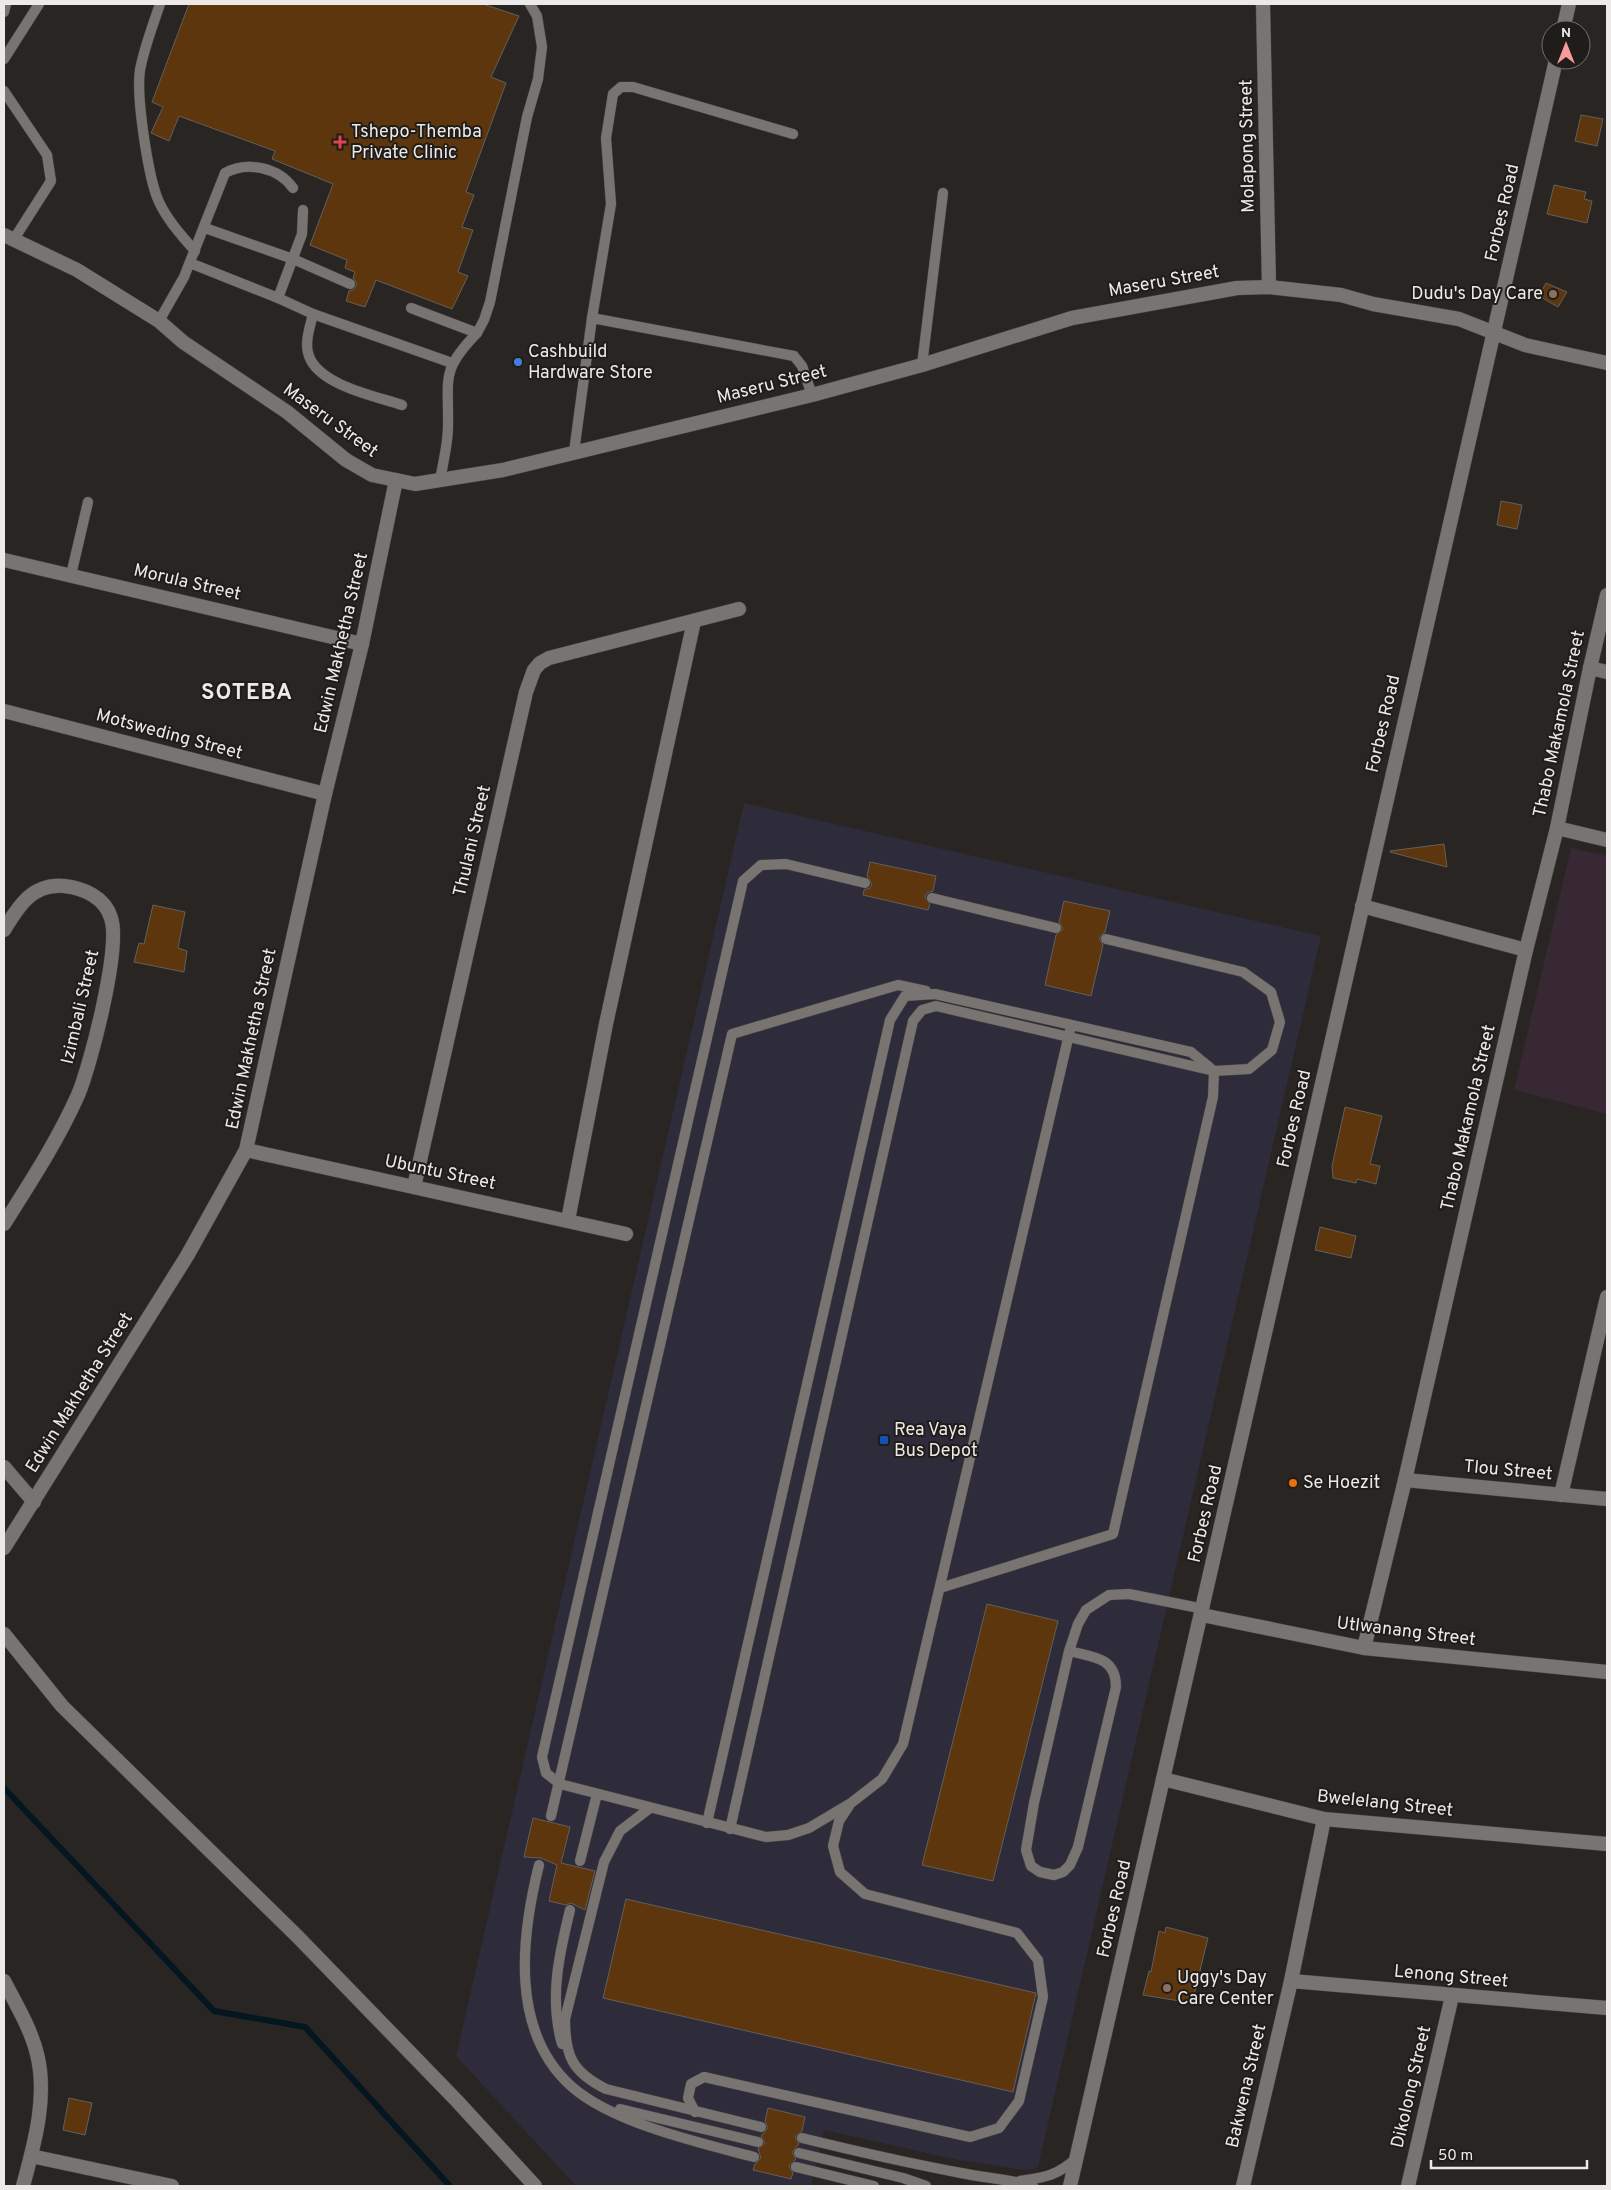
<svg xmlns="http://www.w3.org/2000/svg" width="1611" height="2190" viewBox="0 0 1611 2190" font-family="Overpass,sans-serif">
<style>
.commercial{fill:#2e2b3b}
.education{fill:#372834}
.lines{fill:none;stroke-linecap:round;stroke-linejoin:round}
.stream{stroke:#04161f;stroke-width:6}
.building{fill:#5d360e;stroke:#635f5c}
.service-casing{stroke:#464441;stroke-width:11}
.minor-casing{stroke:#464441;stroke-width:15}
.tertiary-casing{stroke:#464441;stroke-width:15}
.service{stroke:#787471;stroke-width:10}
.minor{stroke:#787471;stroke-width:14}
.tertiary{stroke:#787471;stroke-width:14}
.health-dot{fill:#e0444e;stroke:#1f1c19;stroke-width:2}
.education-dot{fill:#8d6e63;stroke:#1f1c19;stroke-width:2}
.shop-dot{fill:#3f7fe0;stroke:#1f1c19;stroke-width:2}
.transit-dot{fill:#1a4fb4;stroke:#1f1c19;stroke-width:2}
.food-dot{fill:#e8710a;stroke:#1f1c19;stroke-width:2}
.labels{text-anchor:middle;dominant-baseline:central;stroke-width:4;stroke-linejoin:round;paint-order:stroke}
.poi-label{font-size:18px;fill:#eceae8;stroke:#1f1c19;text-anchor:start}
.street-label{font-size:18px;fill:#eceae8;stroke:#1f1c19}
.district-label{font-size:22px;font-weight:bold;letter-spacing:1px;fill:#eceae8;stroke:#1f1c19}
</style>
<rect width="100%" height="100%" fill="#292523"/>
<path class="commercial" d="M744,803L1321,936L1038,2167L1033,2169L1025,2170L958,2160L824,2130L811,2185L815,2186H576L456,2056Z"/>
<path class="education" d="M1571,848L1607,856V1114L1514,1090Z"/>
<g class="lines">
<path class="stream" d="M4,1788L214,2011L305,2027L450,2186"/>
</g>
<g class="building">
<path d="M189,4H483L519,16L491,77L506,83L466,192L474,195L462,227L473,230L458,272L468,276L452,309L376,280L365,307L346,301L349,291L354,289L357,284L353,278L355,272L345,268L347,260L310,245L333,184L272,159L275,151L179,116L169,141L151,133L163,107L152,102Z"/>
<path d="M1581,115L1603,119L1597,146L1575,141Z"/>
<path d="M1554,185L1586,192L1584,199L1592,201L1587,223L1547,214Z"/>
<path d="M1546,283L1567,292L1558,307L1539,296Z"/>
<path d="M1501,501L1522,505L1517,529L1497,525Z"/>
<path d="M1444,844L1447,867L1390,852V851Z"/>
<path d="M870,862L936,876L933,891L927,893L925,897L930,904L928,910L863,895L864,890L870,888L872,884L867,876Z"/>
<path d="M1064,901L1110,911L1105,932L1099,938L1103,945L1091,996L1045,985L1056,935L1063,929L1059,922Z"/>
<path d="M153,905L185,912L178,948L187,951L184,972L134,962L139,943L144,944Z"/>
<path d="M1345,1107L1382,1116L1370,1164L1380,1166L1376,1184L1357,1179L1356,1183L1333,1178L1332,1166Z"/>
<path d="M1320,1227L1356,1236L1351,1258L1315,1250Z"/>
<path d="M987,1604L1058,1621L993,1881L922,1865Z"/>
<path d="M533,1818L570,1827L561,1863L595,1871L585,1910L571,1903L566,1905L549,1901L557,1865L541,1858L524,1857Z"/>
<path d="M626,1899L1036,1993L1013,2092L603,1998Z"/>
<path d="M1166,1927L1208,1938L1192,2003L1143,1995L1149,1971L1151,1972L1159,1931L1165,1933Z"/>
<path d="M69,2098L92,2103L85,2135L63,2130Z"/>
<path d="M768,2108L805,2117L802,2131L795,2137L799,2144L792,2152L796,2159L789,2166L793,2173L791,2179L753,2170L755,2164L761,2158L758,2149L765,2143L761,2136L768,2128L765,2121Z"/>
</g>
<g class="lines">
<g class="service-casing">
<g id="service">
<path d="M160,4C153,25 144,48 140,70C136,96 148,178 159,202C168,221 182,236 195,251"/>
<path d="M4,12L6,4"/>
<path d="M4,59L39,4"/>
<path d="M4,91L47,155L51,181L14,239"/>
<path d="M205,228L293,259L350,284"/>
<path d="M190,263L278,298L313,314L452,363"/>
<path d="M278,298L302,234L303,210"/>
<path d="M411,308L477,333C440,371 449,378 448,426C448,444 443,463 440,480"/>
<path d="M313,314C310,327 304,343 309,356C319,385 375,396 402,405"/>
<path d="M592,318L794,356L802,366L812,395"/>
<path d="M159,321L184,277L225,173C247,161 278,167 293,188"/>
<path d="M477,333L484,320L490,302L527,117L538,79L542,47L537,16L530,4"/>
<path d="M922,365L943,193"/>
<path d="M574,452L592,318L611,204L606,138L613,94L621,87H633L793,134"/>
<path d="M71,575L88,502"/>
<path d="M865,883L786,864L761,865L743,881L542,1757L546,1773L560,1784L766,1837L788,1835L809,1828L851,1803L882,1779L903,1744L1071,1026"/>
<path d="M932,898L1056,928"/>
<path d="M1069,1651C1093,1657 1116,1657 1116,1687L1078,1847L1070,1865L1063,1872L1054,1875L1040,1872L1031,1866L1026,1850L1034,1803L1069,1651L1078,1624L1086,1610L1109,1595L1129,1594L1204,1609"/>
<path d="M650,1808L620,1831L604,1862L565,2019C565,2056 572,2072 606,2089L761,2127"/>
<path d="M551,1816L732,1034L898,985L926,991"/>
<path d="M707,1823L890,1020L905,996L935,994L1191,1052L1214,1071L1213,1097L1113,1534L940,1588"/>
<path d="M730,1829L913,1021L922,1010L936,1006L1214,1071L1249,1069L1272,1050L1280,1022L1271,992L1243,972L1106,939"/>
<path d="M580,1861L597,1794"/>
<path d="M539,1865C521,1937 510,2031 571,2086C612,2123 701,2143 754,2157"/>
<path d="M562,2044C549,1998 559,1955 570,1910"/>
<path d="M620,2109L758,2142"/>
<path d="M695,2112L688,2098L691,2084L704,2077L970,2137L999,2128L1019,2101L1043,1997L1038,1960L1017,1933L865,1894L840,1872L833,1846L839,1821L849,1806"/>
<path d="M802,2138C855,2151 908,2163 961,2173C985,2178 1009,2179 1033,2186"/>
<path d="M799,2153L903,2178L926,2186"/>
<path d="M796,2167L874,2186"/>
<path d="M1020,2181C1047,2177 1056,2176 1077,2158"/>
</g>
</g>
<g class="minor-casing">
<g id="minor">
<path d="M1263,4L1269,287"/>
<path d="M4,560L362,644"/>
<path d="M1590,668L1607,672"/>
<path d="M4,711L325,794"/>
<path d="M1557,828L1607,840"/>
<path d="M1362,906L1526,950"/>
<path d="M4,930C18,907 32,883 64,886C83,888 105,897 111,918C121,947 91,1064 78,1095C58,1140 30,1183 4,1224"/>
<path d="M246,1150L626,1234"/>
<path d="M414,1187L526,692L534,670L540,663L549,658L739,609"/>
<path d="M568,1220L606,1024L694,621"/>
<path d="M4,1467L34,1502"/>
<path d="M1405,1480L1607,1499"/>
<path d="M1561,1495L1607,1297"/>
<path d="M4,1548L187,1256L246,1150L325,794L362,644L396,480"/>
<path d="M1202,1615L1364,1648L1607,1672"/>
<path d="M4,1634L62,1706L297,1936L457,2101L535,2186"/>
<path d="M1364,1648L1405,1480L1526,950L1557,828L1590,668L1607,595"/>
<path d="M1163,1779L1324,1819L1607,1844"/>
<path d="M4,1981C16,2004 31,2029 37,2054C48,2097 34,2145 23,2186"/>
<path d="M1291,1981L1607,2008"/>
<path d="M31,2156L172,2186"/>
<path d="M1243,2186L1291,1981L1324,1819"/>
<path d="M1408,2186L1452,1996"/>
</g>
</g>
<g class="tertiary-casing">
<g id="tertiary">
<path d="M1563,30L1569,4"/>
<path d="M4,235L77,270L159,321L183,342L287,412L346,460L372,475L415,484L503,470L812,395L922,365L1072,318L1237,288L1269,287L1341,295L1373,304L1459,319L1525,345L1607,363"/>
<path d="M1070,2186L1556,60"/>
</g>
</g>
<use href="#service" class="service"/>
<use href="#minor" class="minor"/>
<use href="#tertiary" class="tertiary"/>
</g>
<path class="health-dot" d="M337.5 134.5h5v5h5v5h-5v5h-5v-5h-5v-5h5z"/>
<g class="education-dot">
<circle cx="1553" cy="294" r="5"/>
<circle cx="1167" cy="1988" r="5"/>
</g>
<circle class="shop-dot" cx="518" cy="362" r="5"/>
<rect class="transit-dot" x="879" y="1435" width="10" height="10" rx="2.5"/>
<circle class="food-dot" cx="1293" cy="1483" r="5"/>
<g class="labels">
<g class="poi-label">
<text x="351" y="132">Tshepo-Themba<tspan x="351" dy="21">Private Clinic</tspan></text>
<text x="1543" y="294" text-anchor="end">Dudu's Day Care</text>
<text x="528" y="352">Cashbuild<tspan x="528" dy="21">Hardware Store</tspan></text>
<text x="894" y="1430">Rea Vaya<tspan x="894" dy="21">Bus Depot</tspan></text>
<text x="1303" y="1483">Se Hoezit</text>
<text x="1177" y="1978">Uggy's Day<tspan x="1177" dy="21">Care Center</tspan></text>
</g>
<g class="street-label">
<text transform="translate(1248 146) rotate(-91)">Molapong Street</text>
<text transform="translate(1503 213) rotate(-77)">Forbes Road</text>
<text transform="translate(1164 282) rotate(-10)">Maseru Street</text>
<text transform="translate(772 385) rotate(-14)">Maseru Street</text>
<text transform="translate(330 421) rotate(36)">Maseru Street</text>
<text transform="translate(187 583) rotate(13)">Morula Street</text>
<text transform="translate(342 643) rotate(-77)">Edwin Makhetha Street</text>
<text transform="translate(1384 724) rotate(-77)">Forbes Road</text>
<text transform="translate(1560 724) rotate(-78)">Thabo Makamola Street</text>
<text transform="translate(169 735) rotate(15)">Motsweding Street</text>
<text transform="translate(473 841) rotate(-77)">Thulani Street</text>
<text transform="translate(81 1007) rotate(-77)">Izimbali Street</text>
<text transform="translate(252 1039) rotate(-78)">Edwin Makhetha Street</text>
<text transform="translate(1469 1118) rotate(-77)">Thabo Makamola Street</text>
<text transform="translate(1295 1119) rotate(-77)">Forbes Road</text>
<text transform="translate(440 1173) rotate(12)">Ubuntu Street</text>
<text transform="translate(80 1393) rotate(-58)">Edwin Makhetha Street</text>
<text transform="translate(1508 1471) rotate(5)">Tlou Street</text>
<text transform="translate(1206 1514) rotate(-77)">Forbes Road</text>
<text transform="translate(1406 1632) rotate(7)">Utlwanang Street</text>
<text transform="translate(1385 1804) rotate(6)">Bwelelang Street</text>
<text transform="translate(1115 1909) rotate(-77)">Forbes Road</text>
<text transform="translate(1451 1977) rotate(5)">Lenong Street</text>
<text transform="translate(1247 2086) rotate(-77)">Bakwena Street</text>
<text transform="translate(1412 2087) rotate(-77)">Dikolong Street</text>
</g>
<g class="district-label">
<text x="247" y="693">SOTEBA</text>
</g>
</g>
<rect width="1611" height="2190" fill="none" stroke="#eceae8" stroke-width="10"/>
<g transform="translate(1566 45)"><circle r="24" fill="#1f1c19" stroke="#716e6c"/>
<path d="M0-4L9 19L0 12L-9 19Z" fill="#f59b99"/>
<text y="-8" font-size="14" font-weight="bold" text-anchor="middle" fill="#eceae8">N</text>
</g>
<path d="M1431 2160v8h156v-8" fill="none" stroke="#eceae8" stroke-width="2.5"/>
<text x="1438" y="2160" font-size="15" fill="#eceae8" stroke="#1f1c19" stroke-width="4" paint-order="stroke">50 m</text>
</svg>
